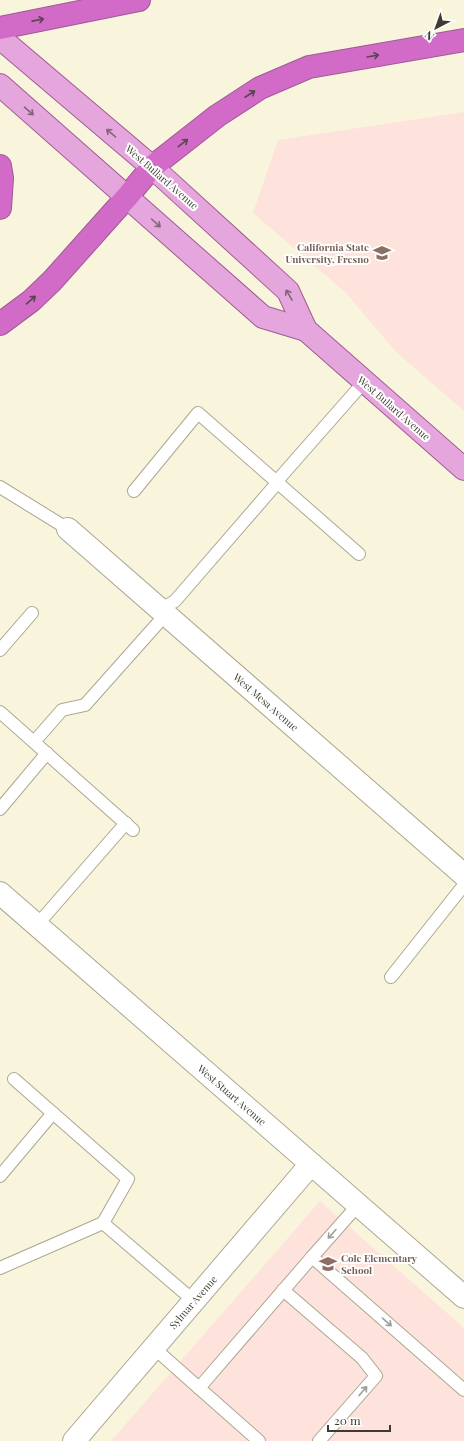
<svg xmlns="http://www.w3.org/2000/svg" width="464" height="1441" viewBox="0 0 464 1441" font-family="'Playfair Display',serif">
<style>
.education{fill:#fde3dc}
.lines{fill:none;stroke-linecap:round;stroke-linejoin:round}
.service-casing{stroke:#aca791;stroke-width:14}
.minor-casing{stroke:#aca791;stroke-width:24}
.primary-casing{stroke:#9e5b93;stroke-width:24}
.motorway-casing{stroke:#9e5b93;stroke-width:24}
.service{stroke:#fff;stroke-width:12}
.minor{stroke:#fff;stroke-width:22}
.primary{stroke:#e4a6dd;stroke-width:22}
.motorway{stroke:#d26bc7;stroke-width:22}
.oneway{stroke:#5b4550}
.oneway2{stroke:#806676}
.oneway3{stroke:#9e9e98}
.labels{text-anchor:middle;dominant-baseline:central;stroke-width:4;stroke-linejoin:round;paint-order:stroke}
.street-label{font-size:10px;fill:#3d3c32;stroke:#fff}
.education-label{font-size:10px;font-weight:bold;fill:#785e54;stroke:#fff;text-anchor:end}
</style>
<rect width="100%" height="100%" fill="#f9f5dd"/>
<g class="education">
<path d="M464,112V411L395,351L346,293L253,213L278,140Z"/>
<path d="M320,1201L464,1328V1441H111Z"/>
</g>
<g class="lines">
<g class="service-casing">
<g id="service">
<path d="M277,481L364,382"/>
<path d="M0,487L68,529"/>
<path d="M134,491L198,413L359,554"/>
<path d="M161,609L175,601L278,482"/>
<path d="M0,650L32,613"/>
<path d="M0,712L133,830"/>
<path d="M34,742L62,710L85,705L166,614"/>
<path d="M0,809L47,753"/>
<path d="M37,925L126,823"/>
<path d="M391,977L464,885"/>
<path d="M14,1079L128,1179L103,1223L194,1301"/>
<path d="M0,1176L53,1113"/>
<path d="M358,1205L312,1257L464,1390"/>
<path d="M0,1268L103,1223"/>
<path d="M283,1290L362,1358L376,1376L319,1441"/>
<path d="M154,1348L199,1388L312,1257"/>
<path d="M199,1388L259,1441"/>
</g>
</g>
<g class="minor-casing">
<g id="minor">
<path d="M68,529L464,875"/>
<path d="M0,893L464,1297"/>
<path d="M74,1441L311,1164"/>
</g>
</g>
<g class="primary-casing">
<g id="primary">
<path d="M0,38L152,167L288,291L306,330L464,469"/>
<path d="M0,85L263,317L306,330"/>
</g>
</g>
<g class="motorway-casing">
<g id="motorway">
<path d="M0,28L139,0"/>
<path d="M0,166L2,178L0,208"/>
<path d="M0,324L31,301L52,281L127,197L152,167L217,116L260,88L309,67L464,40"/>
</g>
</g>
<use href="#service" class="service"/>
<use href="#minor" class="minor"/>
<use href="#primary" class="primary"/>
<use href="#motorway" class="motorway"/>
</g>
<defs><path id="oneway-shaft" d="M-6 0H5M1.5-3L5.5 0L1.5 3" fill="none" stroke-width="1.6" stroke-linecap="round" stroke-linejoin="round"/></defs>
<g class="oneway">
<use href="#oneway-shaft" transform="translate(38 20) rotate(-11)"/>
<use href="#oneway-shaft" transform="translate(373 56) rotate(-10)"/>
<use href="#oneway-shaft" transform="translate(250 94) rotate(-33)"/>
<use href="#oneway-shaft" transform="translate(183 143) rotate(-38)"/>
<use href="#oneway-shaft" transform="translate(31 300) rotate(-41)"/>
</g>
<g class="oneway2">
<use href="#oneway-shaft" transform="translate(29 111) rotate(41)"/>
<use href="#oneway-shaft" transform="translate(111 133) rotate(-140)"/>
<use href="#oneway-shaft" transform="translate(156 223) rotate(42)"/>
<use href="#oneway-shaft" transform="translate(289 295) rotate(-120)"/>
</g>
<g class="oneway3">
<use href="#oneway-shaft" transform="translate(332 1234) rotate(132)"/>
<use href="#oneway-shaft" transform="translate(387 1322) rotate(41)"/>
<use href="#oneway-shaft" transform="translate(363 1391) rotate(-49)"/>
</g>
<defs>
<g id="university-bare" transform="scale(1.38)"><path d="M0-5L7-2L0 1L-7-2ZM-4 1L0 2.5L4 1V4Q0 6-4 4Z" fill="#8d6e63" stroke="#fff" stroke-width="2.5" paint-order="stroke"/></g>
<g id="school-bare" transform="scale(1.38)"><path d="M0-5L7-2L0 1L-7-2ZM-4 1L0 2.5L4 1V4Q0 6-4 4Z" fill="#8d6e63" stroke="#fff" stroke-width="2.5" paint-order="stroke"/></g>
</defs>
<g fill-rule="evenodd">
<use href="#university-bare" x="382" y="253"/>
<use href="#school-bare" x="328" y="1264"/>
</g>
<g class="labels">
<g class="street-label">
<text transform="translate(162 177) rotate(41)">West Bullard Avenue</text>
<text transform="translate(394 408) rotate(41)">West Bullard Avenue</text>
<text transform="translate(266 702) rotate(41)">West Mesa Avenue</text>
<text transform="translate(232 1095) rotate(41)">West Stuart Avenue</text>
<text transform="translate(193 1302) rotate(-49)">Sylmar Avenue</text>
</g>
<g class="education-label">
<text x="369" y="247">California State<tspan x="369" dy="12">University, Fresno</tspan></text>
<text x="341" y="1258" text-anchor="start">Cole Elementary<tspan x="341" dy="12">School</tspan></text>
</g>
</g>
<g transform="translate(436 28) rotate(221)" stroke="#ffffff" stroke-width="3" paint-order="stroke">
<path d="M0-3L7 15L0 10L-7 15Z" fill="#3d3c32"/>
<text y="-6" font-size="11" font-weight="bold" text-anchor="middle" fill="#3d3c32">N</text>
</g>
<path d="M328 1425v6h62v-6" fill="none" stroke="#3d3c32" stroke-width="2"/>
<text x="334" y="1425" font-size="12" fill="#3d3c32" stroke="#ffffff" stroke-width="3" paint-order="stroke">20 m</text>
</svg>
